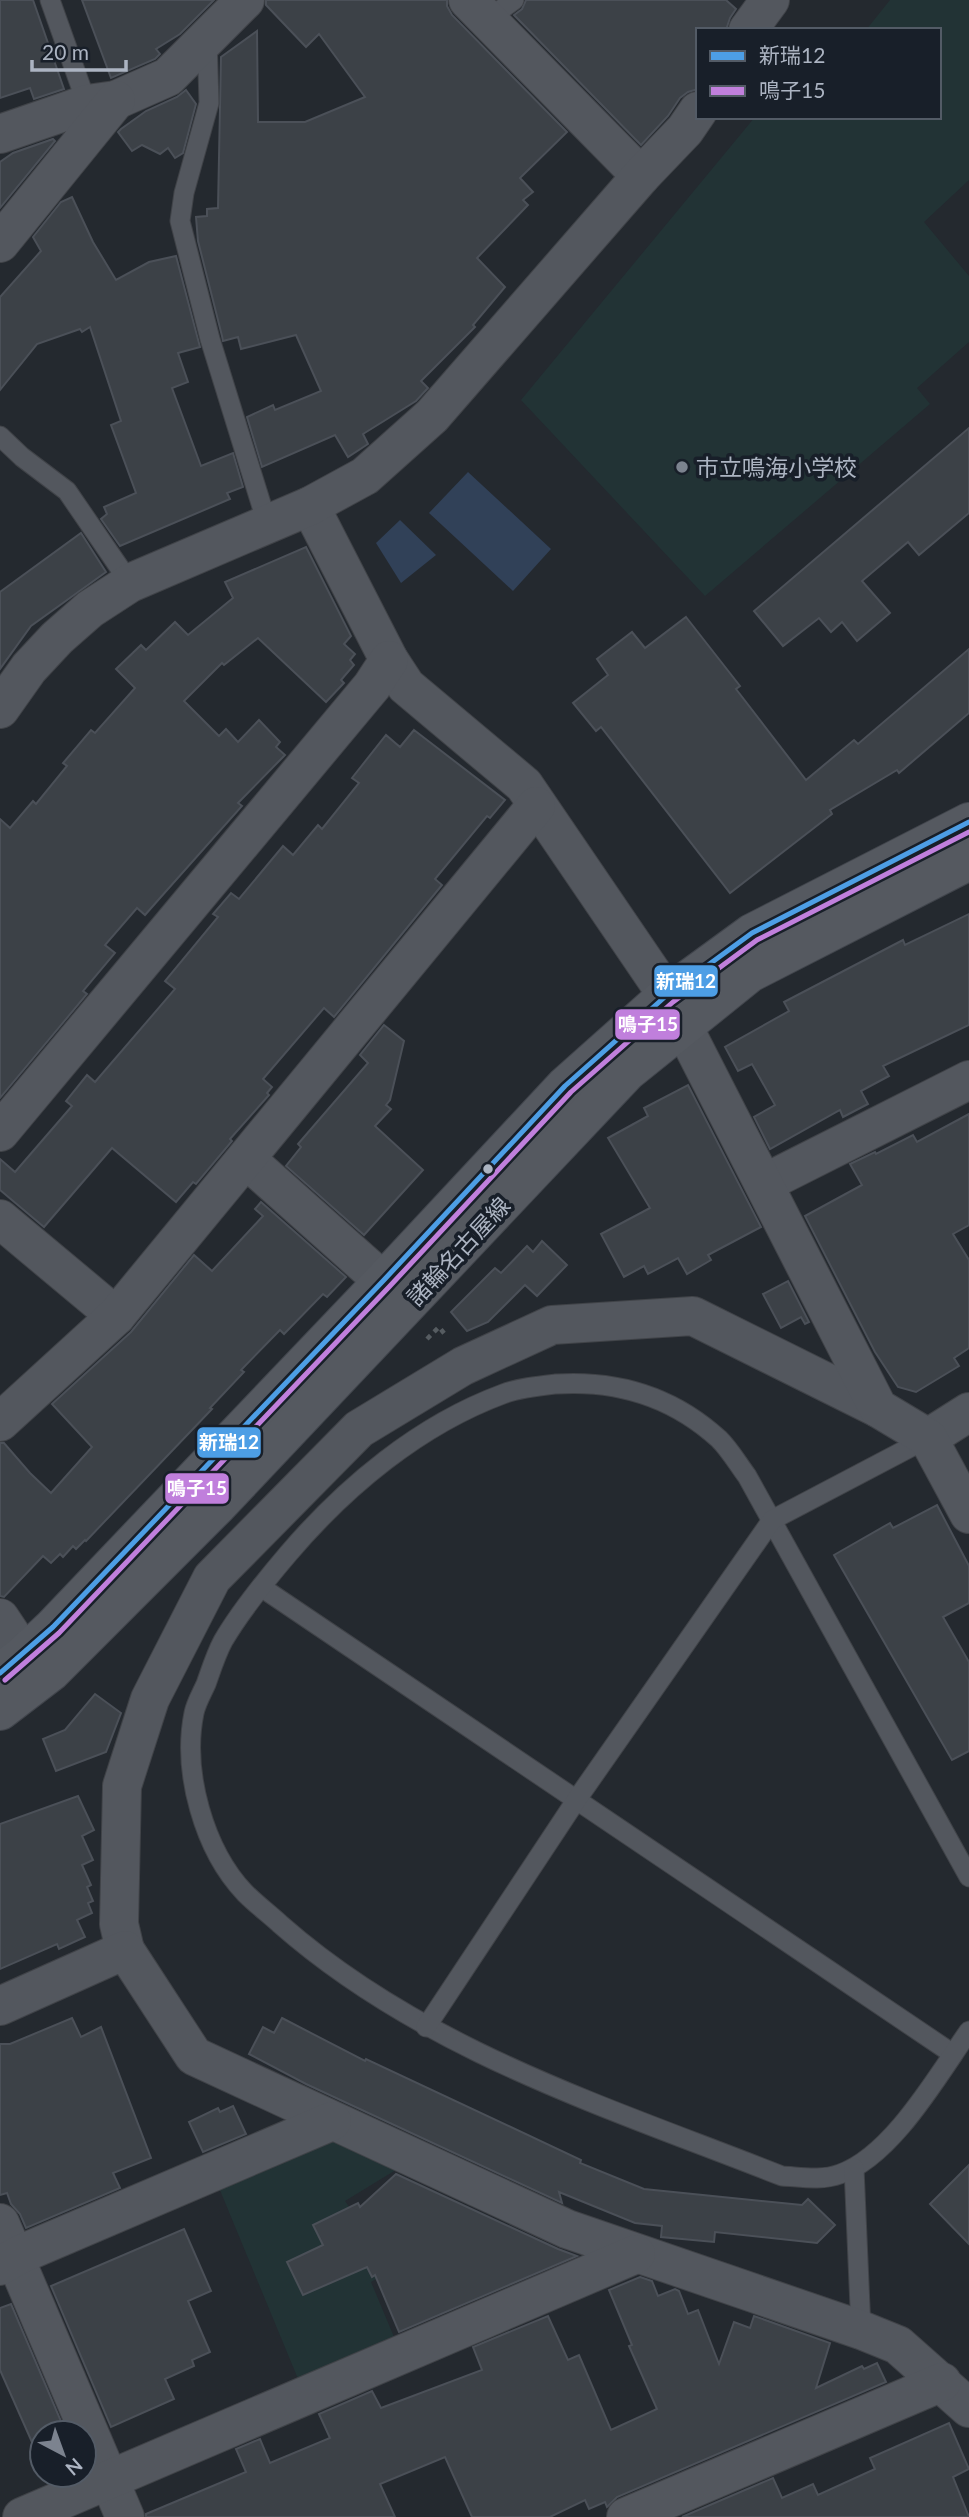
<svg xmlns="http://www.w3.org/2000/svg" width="969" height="2517" viewBox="0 0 969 2517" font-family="Lato,'Noto Sans JP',sans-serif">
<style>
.green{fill:#223335}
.water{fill:#314158}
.building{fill:#3c4147;stroke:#4b5058;stroke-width:2}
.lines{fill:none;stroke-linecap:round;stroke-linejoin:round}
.service-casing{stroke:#404348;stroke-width:21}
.minor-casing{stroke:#404348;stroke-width:40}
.tertiary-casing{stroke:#404348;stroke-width:40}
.primary-casing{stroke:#41454c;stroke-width:40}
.path{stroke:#565c61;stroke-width:4.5;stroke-dasharray:5 5;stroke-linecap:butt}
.service{stroke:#53575e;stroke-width:19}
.minor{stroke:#53575e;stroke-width:38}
.tertiary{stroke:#53575e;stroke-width:38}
.primary{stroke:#555960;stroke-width:38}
.bus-1-casing{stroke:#181f29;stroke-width:10}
.bus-2-casing{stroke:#181f29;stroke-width:10}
.bus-1{stroke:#4d9ee5;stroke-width:5}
.bus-2{stroke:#c07fdc;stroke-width:5}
.poi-dot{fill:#7c838f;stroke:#181f29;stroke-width:2.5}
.bus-dot{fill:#acb4c2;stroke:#181f29;stroke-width:2.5}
.labels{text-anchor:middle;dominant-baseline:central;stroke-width:7;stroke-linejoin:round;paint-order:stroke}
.poi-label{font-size:23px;fill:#acb4c2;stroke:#181f29;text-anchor:start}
.street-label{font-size:23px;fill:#acb4c2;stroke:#181f29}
.line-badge{stroke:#181f29;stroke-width:2.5}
.badge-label{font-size:19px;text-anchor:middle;font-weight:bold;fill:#fff}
</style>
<rect width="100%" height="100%" fill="#24292f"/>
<g class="green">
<path d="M890,0H969V180L924,222L969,276V342L917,388L930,404L705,596L521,400L755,117H939V30H866Z"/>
<path d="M327,2136L399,2168L345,2201L393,2269L371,2282L397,2344L301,2386L217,2183Z"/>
</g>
<g class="water">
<path d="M468,472L551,549L513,591L429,513Z"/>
<path d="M400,520L436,555L401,583L376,543Z"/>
</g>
<g class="building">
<path d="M0,0H33L64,89L34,99L30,88L0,98Z"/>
<path d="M82,0H214L180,34L156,49L160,54L155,59L111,78Z"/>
<path d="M266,0H447V6L452,15L567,132L520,178L533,192L523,200L528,205L477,258L505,287L473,325L475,327L421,381L428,388L416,401L363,434L368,444L348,457L335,435L262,467L247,417L273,405L275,410L321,391L296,335L241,349L238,337L223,341L222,336L198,241L196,217L207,216V209L218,208L221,57L257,31L258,122H305L365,97L319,34L306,47L266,5Z"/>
<path d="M526,0H726L736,9L730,18L726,30H698V89L688,92L680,98L668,116L641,145L514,15L522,9Z"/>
<path d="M186,90L196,104L183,153L175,158L168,148L160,154L142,145L132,151L118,132L121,129L146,111L177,97Z"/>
<path d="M53,139L55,141L0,208V162L13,153Z"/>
<path d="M72,197L93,242L116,280L149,262L176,256L200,347L178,353L188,382L172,388L201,466L233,453L243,487L227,493L230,499L120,546L101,519L107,514L104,507L136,493L111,425L121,421L90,327L82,332L80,329L37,344L0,390V297L41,251L33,237L61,202Z"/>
<path d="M969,428V513L919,555L908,542L862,581L890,613L857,641L842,622L831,632L819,618L783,646L754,611Z"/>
<path d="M81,533L106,572L31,626L0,669V592Z"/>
<path d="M306,547L351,636L344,644L355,654L350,660L354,665L341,680L344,683L326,702L258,638L224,665L222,663L184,701L219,736L226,729L238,742L259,720L280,742L276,747L285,755L238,803L242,806L160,898L145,915L137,908L105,945L115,953L83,991L87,994L0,1098V819L10,828L33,801L36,804L67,766L63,763L91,730L95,733L135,688L116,669L141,645L146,650L175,622L188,635L233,598L225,582Z"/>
<path d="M686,617L740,686L736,689L806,780L854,740L858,744L969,649V713L899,773L897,770L830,810L832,814L730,893L601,727L596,731L573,703L608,675L597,659L632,632L645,648Z"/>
<path d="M414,730L505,800L490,818L487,816L435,879L442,885L334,1017L324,1008L263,1079L272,1087L267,1093L269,1095L230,1139L232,1141L196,1184L193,1182L176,1202L112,1148L44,1227L0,1190V1159L15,1172L72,1106L66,1101L87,1075L95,1082L175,989L165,981L218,917L213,914L231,893L239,899L283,846L293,855L318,825L322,829L359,783L352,778L386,735L400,747Z"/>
<path d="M969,914V1025L883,1066L889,1076L861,1091L868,1104L843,1117L840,1110L770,1149L754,1117L775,1105L752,1064L738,1071L725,1047L789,1011L784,1002L903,940L905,945Z"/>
<path d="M384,1025L404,1041L390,1100L386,1105L391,1109L375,1126L423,1170L364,1235L286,1166L301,1147L298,1144L368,1063L360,1055Z"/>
<path d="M688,1085L761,1227L708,1255L711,1260L687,1274L678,1258L648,1274L644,1266L624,1277L601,1234L650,1208L608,1138L648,1116L644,1108Z"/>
<path d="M969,1114V1225L953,1234L969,1260V1348L954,1358L959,1366L916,1392L898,1387L875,1352L805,1216L862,1185L850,1164L875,1152L876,1154L913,1135L917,1142Z"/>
<path d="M261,1202L346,1277L327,1297L323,1294L284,1334L280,1330L241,1370L244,1372L210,1408L212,1409L86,1541L85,1540L76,1549L73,1546L63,1557L60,1554L51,1563L43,1556L4,1597L0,1596V1443H4L30,1473L51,1493L92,1447L52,1404L131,1332L194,1255L212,1271L263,1216L255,1209Z"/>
<path d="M542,1241L567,1265L537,1296L525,1285L488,1322L467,1331L451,1312L495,1268L501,1273L527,1246L533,1252Z"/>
<path d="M788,1281L809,1322L805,1324L801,1317L781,1328L763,1294Z"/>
<path d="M937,1505L969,1566V1603L943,1617L969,1662V1751L952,1760L834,1555L890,1523L893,1528Z"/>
<path d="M95,1694L121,1713L106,1752L56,1771L43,1739L65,1730Z"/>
<path d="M78,1796L94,1830L82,1836L93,1860L82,1865L91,1885L87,1887L93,1901L88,1903L92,1913L77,1920L85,1937L59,1949L57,1944L0,1969V1824Z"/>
<path d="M72,2018L81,2037L101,2027L151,2158L113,2173L120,2188L26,2228L20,2214L11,2204L7,2193L0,2195V2044H10Z"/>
<path d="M282,2018L365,2061L366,2059L581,2160L580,2163L644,2189L802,2205L808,2199L835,2225L817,2243L715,2232L714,2242L661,2237L662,2226L635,2223L559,2192L562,2203L306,2084L249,2054L263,2027L274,2033Z"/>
<path d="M233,2106L246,2134L203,2152L189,2122L218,2108L220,2112Z"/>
<path d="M969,2165V2244L930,2204Z"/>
<path d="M396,2174L558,2249L577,2256L399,2332L375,2275L372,2277L367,2267L303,2295L287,2262L323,2245L313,2225L358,2203L360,2207Z"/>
<path d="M184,2229L211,2291L188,2301L210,2352L192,2360L194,2366L165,2379L174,2399L111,2427L51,2286Z"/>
<path d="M640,2277L652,2281L658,2296L675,2289L679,2291L688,2314L698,2310L719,2364L734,2322L750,2328L754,2316L830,2343L816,2388L862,2366L864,2369L877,2363L886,2382L617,2497L607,2507L605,2502L589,2509L585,2500L550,2517H472L445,2457L380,2484L395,2517H146V2514L246,2472L236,2449L260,2439L270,2463L330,2438L319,2414L372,2391L381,2408L482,2370L473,2347L548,2316L568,2360L579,2355L611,2430L657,2409L629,2346L632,2345L609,2290Z"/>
<path d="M11,2304L66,2433H42V2457L39,2458L0,2370V2308Z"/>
<path d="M949,2423L969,2469L953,2477L969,2517H682L773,2478L782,2498L813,2484L818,2495L875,2469L870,2458Z"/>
</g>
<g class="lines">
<g class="service-casing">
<g id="service">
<path d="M50,0L87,104"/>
<path d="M487,20L514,0"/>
<path d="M207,38L209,103L184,193L180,221L210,339L267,523"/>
<path d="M0,436L22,457L67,491L130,583"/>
<path d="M261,1587L953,2054"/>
<path d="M969,1877L747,1476C738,1464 730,1450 719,1439C673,1397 617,1380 556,1384C538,1386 519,1388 503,1394C419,1425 345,1487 288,1554C265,1581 241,1610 223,1641C216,1654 211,1670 206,1684C202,1693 196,1703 194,1713C182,1772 204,1850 245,1893C256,1904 269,1914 280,1924C423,2050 607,2107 782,2176C801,2177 821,2181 840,2174C892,2156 938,2075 969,2031"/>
<path d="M426,2027L577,1799L772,1520L928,1438"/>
<path d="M854,2168L861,2330"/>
</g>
</g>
<g class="minor-casing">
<g id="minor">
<path d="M468,0L641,176"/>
<path d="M748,30L770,0"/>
<path d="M0,134L87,104L116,100L168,77L245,0"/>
<path d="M0,243L116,100"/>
<path d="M310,506L389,660L406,686L524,785L667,995"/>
<path d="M0,709L29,668L57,638L90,609L130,583L310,506L365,476L432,416L641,176L685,130L698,111"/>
<path d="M0,1132L372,686L389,660"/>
<path d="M246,1159L383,1281"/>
<path d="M765,1183L969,1080"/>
<path d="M0,1219L116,1316"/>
<path d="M0,1422L116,1316L536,806"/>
<path d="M928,1438L969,1412"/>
<path d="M0,1618L10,1633L21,1657"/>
<path d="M125,1950L119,1924L122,1786L150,1699L212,1578L359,1429L463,1366L552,1325L693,1316L878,1408"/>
<path d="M0,2006L125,1950L194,2056L567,2229L861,2330L898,2345L969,2408"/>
<path d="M0,2223L125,2517"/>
<path d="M0,2266L21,2254L332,2121"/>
<path d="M22,2517L636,2254"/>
<path d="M626,2517L942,2382"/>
</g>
</g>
<g class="tertiary-casing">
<path id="tertiary" d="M668,997L878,1408L928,1438L969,1514"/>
</g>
<g class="primary-casing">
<g id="primary">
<path d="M0,1673L21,1657L53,1627L383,1281L565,1086L667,995L752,933L969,822"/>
<path d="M0,1711L51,1672L218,1505L627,1072L750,973L969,861"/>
</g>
</g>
<path class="path" d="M427,1339L439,1327L447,1337"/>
<use href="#service" class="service"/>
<use href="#minor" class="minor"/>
<use href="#tertiary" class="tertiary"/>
<use href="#primary" class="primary"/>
<g class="bus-1-casing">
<path id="bus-1" d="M0,1673L53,1627L383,1281L565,1086L667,995L752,933L969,822"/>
</g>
<g class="bus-2-casing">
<path id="bus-2" d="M5,1680L59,1633L389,1287L571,1092L673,1002L757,940L969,832"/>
</g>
<use href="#bus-1" class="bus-1"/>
<use href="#bus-2" class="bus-2"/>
</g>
<circle class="poi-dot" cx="682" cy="467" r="7"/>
<circle class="bus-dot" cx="488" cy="1169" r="6"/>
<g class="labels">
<g class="poi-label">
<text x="696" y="467">市立鳴海小学校</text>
</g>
<g class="street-label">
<text transform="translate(458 1251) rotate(-47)">諸輪名古屋線</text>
</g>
</g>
<g class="line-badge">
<rect x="653" y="964" width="66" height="34" rx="7" fill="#4d9ee5"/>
<rect x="614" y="1008" width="67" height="33" rx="7" fill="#c07fdc"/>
<rect x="196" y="1426" width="66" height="33" rx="7" fill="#4d9ee5"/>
<rect x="164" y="1472" width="66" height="33" rx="7" fill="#c07fdc"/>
</g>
<g class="badge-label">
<text x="686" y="988">新瑞12</text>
<text x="648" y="1031">鳴子15</text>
<text x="229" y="1449">新瑞12</text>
<text x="197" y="1495">鳴子15</text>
</g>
<rect x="696" y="28" width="245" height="91" fill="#181f29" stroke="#535b66" stroke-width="2"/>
<rect x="710" y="51" width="35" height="10" fill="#4d9ee5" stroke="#535b66" stroke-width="2"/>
<text x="759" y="63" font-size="21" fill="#acb4c2">新瑞12</text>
<rect x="710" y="86" width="35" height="10" fill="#c07fdc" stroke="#535b66" stroke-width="2"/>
<text x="759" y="98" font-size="21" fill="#acb4c2">鳴子15</text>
<g transform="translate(63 2454) rotate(139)"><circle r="33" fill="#181f29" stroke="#535b66" stroke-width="2"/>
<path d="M0-5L12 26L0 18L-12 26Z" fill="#7c838f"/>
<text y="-10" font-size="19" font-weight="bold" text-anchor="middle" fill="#acb4c2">N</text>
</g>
<path d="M32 60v10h94v-10" fill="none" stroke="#acb4c2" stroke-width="3.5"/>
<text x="42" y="60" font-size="21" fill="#acb4c2" stroke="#181f29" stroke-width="5" paint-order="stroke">20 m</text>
</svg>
